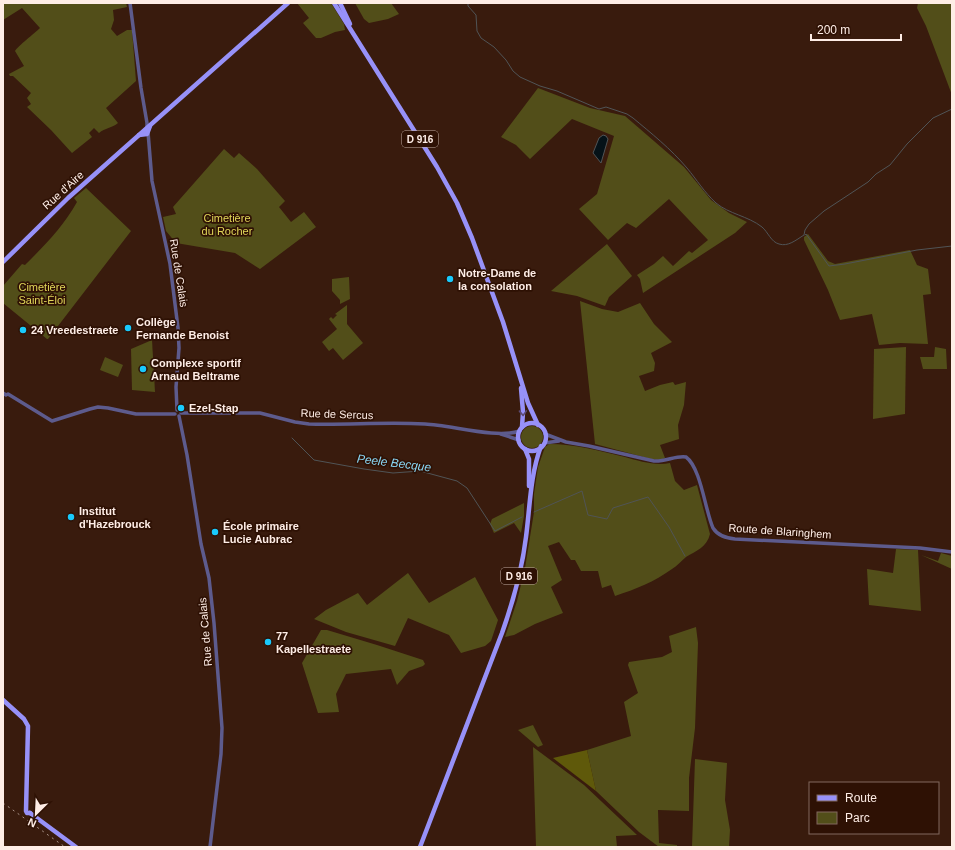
<svg xmlns="http://www.w3.org/2000/svg" width="955" height="850" viewBox="0 0 955 850" font-family="Arial,sans-serif">
<style>
.green{fill:#524e19}
.forest{fill:#5f590a}
.water{fill:#051218;stroke:#505456}
.lines{fill:none;stroke-linecap:round;stroke-linejoin:round}
.stream{stroke:#505456;stroke-width:1}
.minor{stroke:#5d5b8d;stroke-width:3.5}
.major{stroke:#9791f8;stroke-width:4.5}
.rail{stroke:#ab958b;stroke-width:1;stroke-dasharray:2 4;stroke-linecap:butt}
.oneway{stroke:#5d4b72}
.poi-dot{fill:#19cafc;stroke:#2e1104;stroke-width:1.5}
.labels{text-anchor:middle;dominant-baseline:central;stroke-width:3.5;stroke-linejoin:round;paint-order:stroke}
.shield{fill:#2e1104;stroke:#c0aba2;stroke-width:1}
.shield-label{font-size:10px;font-weight:bold;fill:#feede6}
.street-label{font-size:11px;fill:#feede6;stroke:#2e1104}
.park-label{font-size:11px;fill:#e0d659;stroke:#2e1104}
.poi-label{font-size:11px;font-weight:bold;fill:#feede6;stroke:#2e1104;text-anchor:start}
.water-label{font-size:12px;font-style:italic;fill:#8ad8f6;stroke:#2e1104}
</style>
<rect width="100%" height="100%" fill="#391b0d"/>
<g class="green">
<path d="M3,3H126L127,7L113,10L114,20L111,29L117,36L127,30H132L136,81L106,108L118,123C112,128 105,128 99,133L94,128L89,133L92,137L72,153L51,130L27,107L31,104L27,98L31,93L13,76H10L9,74L24,66L15,51C18,46 35,33 40,28L22,8L3,20Z"/>
<path d="M297,3H331L344,24L345,30L335,32L321,38H316L303,23L309,18Z"/>
<path d="M355,3H391L399,14L388,19L369,23L364,19Z"/>
<path d="M918,3H952V95L926,26L917,8Z"/>
<path d="M538,88L590,108L625,116L684,167L711,200L729,213L747,222L735,233L643,293L640,279L637,275L654,264L663,256L673,266L689,251L692,253L708,240L669,199L636,228L627,223L608,240L579,209L597,194L614,136L572,119L530,159L516,145L501,137Z"/>
<path d="M224,149L234,158L239,153L257,169L285,201L279,207L291,222L304,212L316,227L260,269L235,253L176,243L166,231L163,217L176,214L173,207Z"/>
<path d="M86,188L131,231L48,339H47L3,303V286L22,264L25,265C45,245 63,227 77,202L74,198Z"/>
<path d="M808,234L828,261L835,264L910,250L917,265L928,269L931,294L923,295L928,344L900,343L879,345L872,314L840,320L828,290L804,240V237Z"/>
<path d="M607,244L632,276L609,297L605,306L577,296L551,291Z"/>
<path d="M349,277L350,299L340,304V300L332,291V279Z"/>
<path d="M580,301L602,309L618,312L640,303L654,324L672,342L651,353L655,363L654,371L639,376L645,391L660,385L673,382L675,385L686,382L684,405L678,425L679,439L660,445L665,458L660,460L651,459L595,444Z"/>
<path d="M347,305V324L363,343L343,360L333,348L329,351L322,342L337,329L329,319L331,317L333,319L337,315L335,314Z"/>
<path d="M152,340L155,392L132,390L131,349Z"/>
<path d="M906,347L905,414L873,419L874,349Z"/>
<path d="M935,347L946,349L947,369H923L920,357H934Z"/>
<path d="M105,357L123,365L118,377L100,370Z"/>
<circle cx="532" cy="437" r="11"/>
<path d="M549,444C575,444 600,451 625,457C639,461 655,466 670,463L675,481L684,490L697,485L710,534C707,547 696,551 686,557C681,561 677,566 672,569C654,582 636,589 615,596L611,585L602,588L598,571H581L575,560H571L559,542L548,546L562,580L551,587L563,613L535,624L514,635L505,637L517,601L525,568L534,512V494L538,467L545,447Z"/>
<path d="M524,503V516L521,533L514,523L494,533L490,524L492,519Z"/>
<path d="M896,549L918,550L921,611L869,605L867,569L893,573Z"/>
<path d="M941,553L952,556V569L921,555L938,561Z"/>
<path d="M408,573L429,603L475,577L498,620L491,641L485,646L461,653L449,635L408,618L395,646L346,632L314,619L326,610L358,593L367,605Z"/>
<path d="M696,627L698,643L695,728L689,778V811L658,810L659,843L677,845V847H659L639,832L596,791L587,750L631,736L624,702L638,693L628,665L629,662L662,657L672,652L669,636Z"/>
<path d="M321,630H327L377,645L423,660L425,664L423,666L409,671L397,685L391,669L346,674L336,694L339,712L318,713L302,663Z"/>
<path d="M533,725L543,745L538,747L518,730Z"/>
<path d="M533,747L584,785L637,835L616,836L617,847H581L580,846L536,847Z"/>
<path d="M695,759L727,763L725,800L730,830L729,847H692Z"/>
</g>
<path class="forest" d="M587,750L596,791L553,758Z"/>
<path class="water" d="M603,135L606,136L608,139L601,163L593,153L599,138Z"/>
<g class="lines">
<g class="stream">
<path d="M468,3V6L476,15L477,31L481,38L494,47L506,60L513,71L520,77L540,86L557,91L599,109L606,107L627,114L633,118C651,133 671,149 687,168C697,180 704,192 716,203C729,214 748,216 762,227C768,232 771,242 779,244C788,247 796,240 804,235L805,230L809,224L824,211L868,182L876,174L890,165L907,144L933,118L952,109"/>
<path d="M805,235L806,234L829,266L845,264L917,250L952,246"/>
<path d="M292,438L314,460L364,469L393,473L420,471L457,481L467,488L495,531L522,517"/>
<path d="M534,512L582,491L588,515L607,519L613,508L648,497L669,527L685,556"/>
</g>
<g class="minor">
<path d="M130,3L141,88L147,123V128"/>
<path d="M148,132L152,181L170,264L178,328L179,348L176,387L177,410"/>
<path d="M3,393L6,395L8,394L52,421L90,409L98,407L108,408L136,414H175"/>
<path d="M181,413H260L295,422L309,424C347,425 386,422 425,424C451,425 496,439 520,431"/>
<path d="M179,416L187,455L201,544L209,578L214,623L222,728L221,754L210,847"/>
<path d="M501,434L519,440"/>
<path d="M545,434L566,442L589,446L654,461C665,462 677,455 686,457C701,468 705,510 713,528C718,536 726,538 735,539L920,548L952,552"/>
<path d="M544,443L559,441"/>
</g>
<g class="major">
<path d="M334,3L437,167L457,203L472,238L503,322L528,403L538,425"/>
<path d="M340,3L350,24"/>
<path d="M139,135L147,134L150,126"/>
<path d="M3,262L68,198L288,3"/>
<path d="M521,388L523,412L522,427"/>
<circle cx="532" cy="437" r="14"/>
<path d="M525,449L529,459V486"/>
<path d="M3,700L24,719L28,726L26,811L27,813H30"/>
<path d="M30,813L76,847"/>
<path d="M420,847L502,633C513,602 522,570 526,537C530,507 530,476 541,446"/>
</g>
<path class="rail" d="M3,803L65,847"/>
</g>
<defs><path id="oneway-chevron" d="M-2-3.5L2.5 0L-2 3.5" fill="none" stroke-width="1.6" stroke-linecap="round" stroke-linejoin="round"/></defs>
<use class="oneway" href="#oneway-chevron" transform="translate(523 413) rotate(88)"/>
<g class="poi-dot">
<circle cx="450" cy="279" r="4"/>
<circle cx="128" cy="328" r="4"/>
<circle cx="23" cy="330" r="4"/>
<circle cx="143" cy="369" r="4"/>
<circle cx="181" cy="408" r="4"/>
<circle cx="71" cy="517" r="4"/>
<circle cx="215" cy="532" r="4"/>
<circle cx="268" cy="642" r="4"/>
</g>
<g class="labels">
<g class="shield">
<rect x="402" y="131" width="36" height="16" rx="3"/>
<rect x="501" y="568" width="36" height="16" rx="3"/>
</g>
<g class="shield-label">
<text x="420" y="139">D 916</text>
<text x="519" y="576">D 916</text>
</g>
<g class="street-label">
<text transform="translate(63 190) rotate(-42)">Rue d'Aire</text>
<text transform="translate(179 273) rotate(81)">Rue de Calais</text>
<text transform="translate(337 414) rotate(2)">Rue de Sercus</text>
<text transform="translate(780 531) rotate(4)">Route de Blaringhem</text>
<text transform="translate(205 632) rotate(-95)">Rue de Calais</text>
</g>
<g class="park-label">
<text x="227" y="218">Cimetière<tspan x="227" dy="13">du Rocher</tspan></text>
<text x="42" y="287">Cimetière<tspan x="42" dy="13">Saint-Éloi</tspan></text>
</g>
<g class="poi-label">
<text x="458" y="273">Notre-Dame de<tspan x="458" dy="13">la consolation</tspan></text>
<text x="136" y="322">Collège<tspan x="136" dy="13">Fernande Benoist</tspan></text>
<text x="31" y="330">24 Vreedestraete</text>
<text x="151" y="363">Complexe sportif<tspan x="151" dy="13">Arnaud Beltrame</tspan></text>
<text x="189" y="408">Ezel-Stap</text>
<text x="79" y="511">Institut<tspan x="79" dy="13">d'Hazebrouck</tspan></text>
<text x="223" y="526">École primaire<tspan x="223" dy="13">Lucie Aubrac</tspan></text>
<text x="276" y="636">77<tspan x="276" dy="13">Kapellestraete</tspan></text>
</g>
<g class="water-label">
<text transform="translate(394 463) rotate(7)">Peele Becque</text>
</g>
</g>
<rect width="955" height="850" fill="none" stroke="#feede6" stroke-width="8"/>
<rect x="809" y="782" width="130" height="52" fill="#2e1104" stroke="#81695e"/>
<rect x="817" y="795" width="20" height="6" fill="#9791f8" stroke="#81695e"/>
<text x="845" y="802" font-size="12" fill="#feede6">Route</text>
<rect x="817" y="812" width="20" height="12" fill="#524e19" stroke="#81695e"/>
<text x="845" y="822" font-size="12" fill="#feede6">Parc</text>
<g transform="translate(36 814) rotate(204)" stroke="#2e1104" stroke-width="3" paint-order="stroke">
<path d="M0-3L7 15L0 10L-7 15Z" fill="#feede6"/>
<text y="-6" font-size="11" font-weight="bold" text-anchor="middle" fill="#feede6">N</text>
</g>
<path d="M811 34v6h90v-6" fill="none" stroke="#feede6" stroke-width="2"/>
<text x="817" y="34" font-size="12" fill="#feede6" stroke="#2e1104" stroke-width="3" paint-order="stroke">200 m</text>
</svg>
